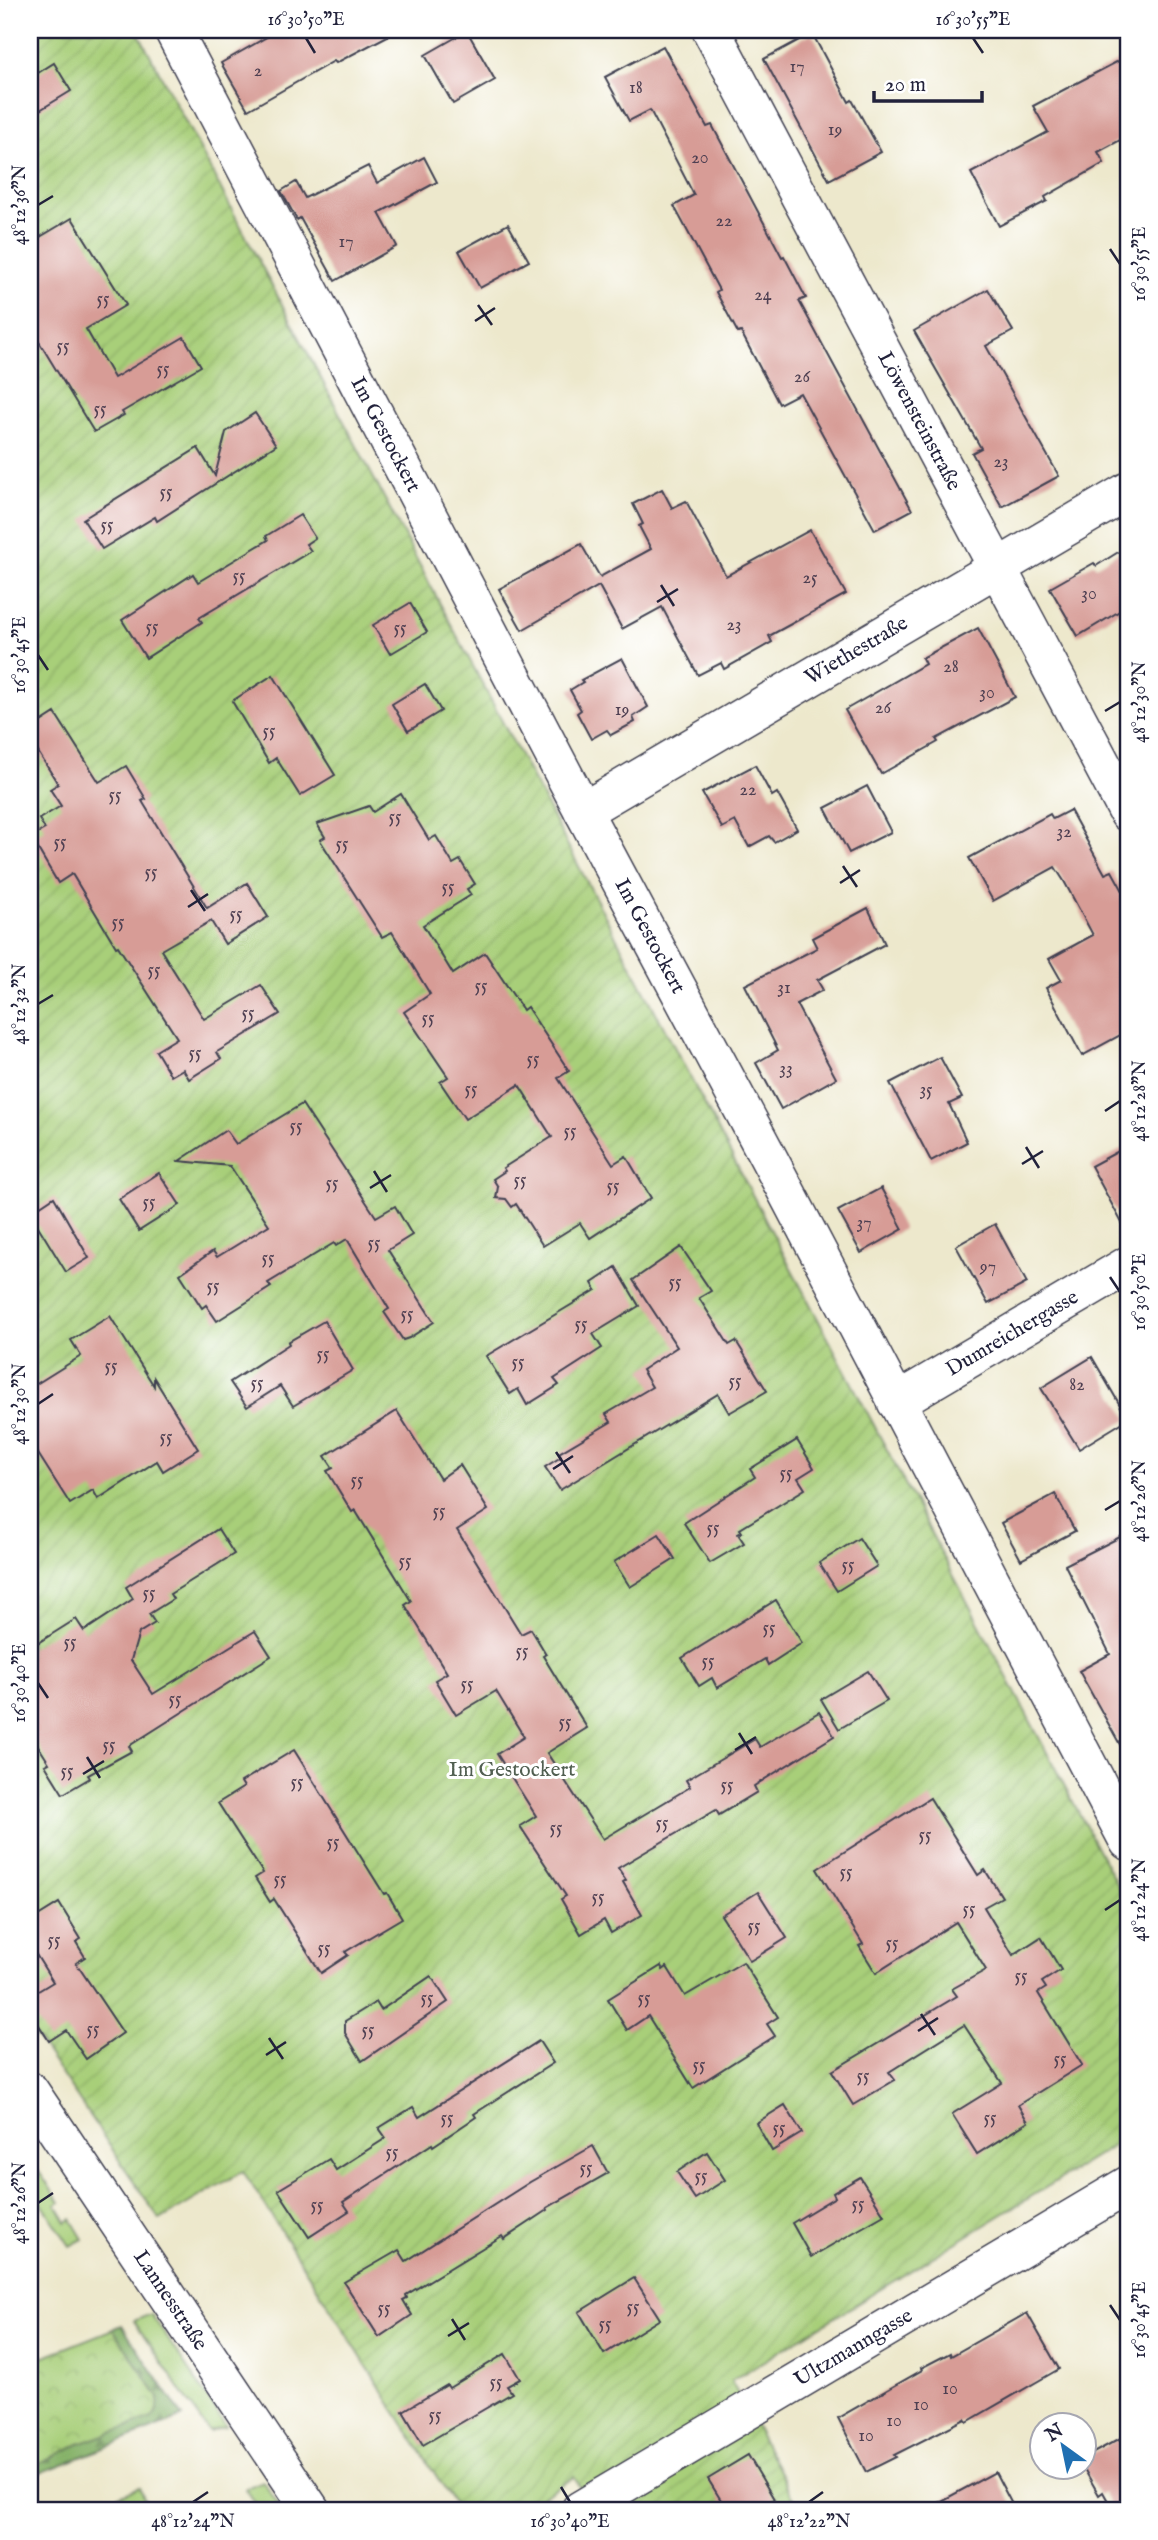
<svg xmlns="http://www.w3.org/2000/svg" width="1158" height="2540" viewBox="0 0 1158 2540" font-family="'IM FELL English',serif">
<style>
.grass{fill:#a8cf79;stroke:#65785a;stroke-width:2}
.forest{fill:url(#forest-firs);stroke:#546a52;stroke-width:2}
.park{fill:url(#park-crowns);stroke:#65785a;stroke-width:2}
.garden{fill:url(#garden-furrows);stroke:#65785a;stroke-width:2}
.building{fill:#d79c96}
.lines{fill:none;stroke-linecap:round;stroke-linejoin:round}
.minor-casing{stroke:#404051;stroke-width:40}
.minor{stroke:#fff;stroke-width:37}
.ticks{fill:none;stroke:#22223b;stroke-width:2.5}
.labels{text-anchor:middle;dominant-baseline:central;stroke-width:6;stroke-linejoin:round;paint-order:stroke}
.number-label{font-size:18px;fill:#4f4052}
.street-label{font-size:21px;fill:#22223b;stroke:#fff}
.park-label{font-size:21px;fill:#515f51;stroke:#fff}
.neatline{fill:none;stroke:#22223b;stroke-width:2.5}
.ticks-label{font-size:18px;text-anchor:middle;fill:#22223b}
</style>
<defs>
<pattern id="forest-firs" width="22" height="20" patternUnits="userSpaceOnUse" patternTransform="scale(1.75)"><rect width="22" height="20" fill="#86b269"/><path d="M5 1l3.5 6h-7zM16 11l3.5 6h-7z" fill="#6d9058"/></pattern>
<pattern id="park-crowns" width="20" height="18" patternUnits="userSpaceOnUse" patternTransform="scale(1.75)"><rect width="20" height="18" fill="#a8cf79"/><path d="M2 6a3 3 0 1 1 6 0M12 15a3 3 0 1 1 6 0" fill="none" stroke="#90b16a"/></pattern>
<pattern id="garden-furrows" width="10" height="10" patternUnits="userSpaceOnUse" patternTransform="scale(1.75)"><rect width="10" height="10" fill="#a8cf79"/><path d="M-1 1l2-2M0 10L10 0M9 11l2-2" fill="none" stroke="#90b16a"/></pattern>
</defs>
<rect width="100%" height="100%" fill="#fff"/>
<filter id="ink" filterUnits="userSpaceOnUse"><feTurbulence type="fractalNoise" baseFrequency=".0143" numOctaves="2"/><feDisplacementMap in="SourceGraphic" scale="14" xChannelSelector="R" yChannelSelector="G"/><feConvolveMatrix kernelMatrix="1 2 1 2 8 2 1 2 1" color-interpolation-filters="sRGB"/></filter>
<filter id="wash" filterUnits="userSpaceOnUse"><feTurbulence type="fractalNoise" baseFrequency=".00686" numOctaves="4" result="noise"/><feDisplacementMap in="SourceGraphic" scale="28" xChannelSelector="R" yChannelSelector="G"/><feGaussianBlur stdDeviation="1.57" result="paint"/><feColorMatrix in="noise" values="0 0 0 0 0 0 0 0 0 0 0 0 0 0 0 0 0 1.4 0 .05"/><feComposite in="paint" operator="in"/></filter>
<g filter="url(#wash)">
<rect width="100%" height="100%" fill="#ede8cc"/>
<g class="grass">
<path d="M30,2159L60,2202L56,2205L66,2222L71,2219L83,2239L70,2246L30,2186Z"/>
<path d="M151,2314L226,2426L209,2432L134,2321Z"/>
<path d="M263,2482L282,2510H260L246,2489Z"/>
<path d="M140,2487L148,2510H79Z"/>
</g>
<path class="forest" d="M122,2325L183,2417L30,2477L31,2465L79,2444L159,2398L113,2329Z"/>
<path class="park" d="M113,2329L159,2398L158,2409L152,2418L79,2444L30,2468V2362Z"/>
<path class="garden" d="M30,30H137L1128,1906V2137L731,2381L800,2510H592L574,2477L520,2510H458L243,2171L160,2220L30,2028Z"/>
<g id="blocks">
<g class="building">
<path d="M279,30H399L336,63L334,61L248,110L221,63Z"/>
<path d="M467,31L495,80L453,104L425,55Z"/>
<path d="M812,33L849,102L852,100L881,152L829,180L764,59Z"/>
<path d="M663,46L707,127L712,125L782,257L784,256L806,298L799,301L912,510L875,530L800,393L779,404L741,332L738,333L716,292L719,290L674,206L694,195L650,110L629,121L605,77Z"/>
<path d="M1128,56V136L1098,152L1104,163L1045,197L1047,201L999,226L971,173L1048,132L1033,106Z"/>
<path d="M54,63L71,91L30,116V78Z"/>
<path d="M424,157L437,182L379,213L397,246L335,281L300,218L297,220L281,191L296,182L305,198L368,166L377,183Z"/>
<path d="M72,218L126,305L86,329L114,378L184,337L201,366L122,412L124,415L94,432L30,327V243Z"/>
<path d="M508,224L529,261L480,288L459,251Z"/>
<path d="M988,289L1013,331L986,346L1059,476L1002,507L972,453L981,448L914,331Z"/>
<path d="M255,413L276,445L157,521L155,517L102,549L83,519L198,448L215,476L226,432Z"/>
<path d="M662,489L672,508L686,501L726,576L810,530L846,594L769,636L772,642L724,669L721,663L698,675L662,607L622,629L599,586L522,630L499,589L581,544L600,577L651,549L639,526L643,524L633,504Z"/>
<path d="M300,515L315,538L306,544L311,551L199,618L202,622L146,658L122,620L193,574L198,582L268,540L266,536Z"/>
<path d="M1128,546V606L1078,636L1050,588L1094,563L1096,566Z"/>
<path d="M410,603L427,632L390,654L373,625Z"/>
<path d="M978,628L1015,697L936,739L938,742L881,774L845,710L925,664L922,658Z"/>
<path d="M622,658L648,707L633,717L635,722L611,735L607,730L591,739L577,713L581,710L570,690L583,682L581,680Z"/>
<path d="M273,675L335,775L300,796L276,758L269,763L232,701Z"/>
<path d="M425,684L441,711L408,731L392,704Z"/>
<path d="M55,713L99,782L126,766L146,799L142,801L207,908L247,883L268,917L225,944L211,921L161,950L204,1019L261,985L280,1014L217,1052L221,1059L189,1079L183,1069L171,1076L156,1051L177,1038L118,946L116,947L72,874L58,883L31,837L45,829L39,819L61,806L50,789L58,784L30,739V729Z"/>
<path d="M755,765L772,796L777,793L797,829L774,842L769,836L749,847L735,821L722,828L702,793Z"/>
<path d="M867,786L891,832L849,853L825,808Z"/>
<path d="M401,794L429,840L436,836L453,864L460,860L475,884L467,889L471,895L423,925L453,974L485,953L523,1010L527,1007L569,1071L558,1078L613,1164L626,1156L651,1198L590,1238L580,1223L543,1246L516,1204L512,1207L506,1199L496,1198L498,1187L493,1179L505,1171L503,1168L552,1137L519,1085L465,1119L440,1082L448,1077L404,1012L430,994L392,932L382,937L320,840L325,837L317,824L369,806L373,812Z"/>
<path d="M1070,810L1105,874L1112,871L1128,900V1031L1082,1056L1046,988L1061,980L1049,959L1093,935L1064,881L1055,867L993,901L969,858L1050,814L1053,819Z"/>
<path d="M868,908L885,944L817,980L823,990L796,1004L836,1078L781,1109L756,1063L778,1050L745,985L817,948L812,938Z"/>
<path d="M940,1057L962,1098L949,1104L967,1142L931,1161L890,1083Z"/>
<path d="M302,1104L376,1217L395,1206L412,1235L388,1250L434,1322L409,1338L403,1340L384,1312L389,1309L347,1239L336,1246L334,1243L268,1283L271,1287L217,1321L206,1305L202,1308L180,1274L213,1251L217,1257L269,1225L230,1166L179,1161L226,1130L236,1144Z"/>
<path d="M1128,1146V1234L1091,1166Z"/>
<path d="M159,1173L180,1205L139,1231L119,1199Z"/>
<path d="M881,1188L903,1229L861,1253L838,1211Z"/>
<path d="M54,1197L89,1258L66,1272L30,1213Z"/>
<path d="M995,1224L1027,1283L988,1304L956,1246Z"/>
<path d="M681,1247L711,1291L699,1298L729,1345L736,1341L767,1391L729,1413L718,1394L560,1490L545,1467L561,1457L559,1453L611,1422L606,1414L652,1387L642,1370L677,1347L633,1280Z"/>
<path d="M616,1267L639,1306L593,1334L602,1348L554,1379L559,1385L527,1405L518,1389L510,1394L486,1356L596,1290L592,1283Z"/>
<path d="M110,1316L154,1386V1378L198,1449L163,1471L157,1461L98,1499L93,1490L70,1504L30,1441V1388L81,1356L71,1340Z"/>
<path d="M324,1321L353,1370L293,1406L280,1386L247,1407L230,1382L289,1344L288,1342Z"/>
<path d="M1092,1357L1128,1419L1079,1449L1041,1388Z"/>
<path d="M397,1411L440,1479L460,1465L488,1510L457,1530L521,1634L531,1629L546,1654L543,1656L587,1728L547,1753L603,1839L690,1787L686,1780L755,1739L760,1747L819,1712L834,1736L754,1786L757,1792L719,1815L716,1810L618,1868L626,1880L623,1882L642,1915L611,1933L604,1920L581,1934L561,1899L566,1896L520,1826L536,1816L497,1754L524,1737L496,1691L456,1715L435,1680L447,1673L405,1605L411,1601L355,1510L352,1512L327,1471L333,1468L325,1456Z"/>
<path d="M797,1440L814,1468L798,1478L805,1489L740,1529L742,1532L738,1534L744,1543L710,1563L684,1523L755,1477L750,1469Z"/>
<path d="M1055,1494L1075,1531L1021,1560L1001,1523Z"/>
<path d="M218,1529L234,1554L170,1594L173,1599L149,1614L155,1623L139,1633L131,1660L153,1694L255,1631L271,1656L129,1746L132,1751L88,1775L90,1778L63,1794L45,1765L49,1763L30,1733V1648L76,1619L84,1631L133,1599L126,1587Z"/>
<path d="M1128,1533V1759L1079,1671L1110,1654L1065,1565Z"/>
<path d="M659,1534L675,1559L630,1587L614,1562Z"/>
<path d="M859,1538L877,1566L837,1591L819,1563Z"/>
<path d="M776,1600L802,1643L768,1665L765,1659L717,1688L712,1678L699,1686L682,1658Z"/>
<path d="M868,1671L887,1701L839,1729L821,1699Z"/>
<path d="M294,1750L384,1894L387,1893L402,1918L345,1952L348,1955L321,1973L274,1899L270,1902L255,1878L263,1873L218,1803L244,1787L241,1782Z"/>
<path d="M930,1798L978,1875L985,1870L1002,1897L984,1907L1013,1955L1041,1937L1061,1970L1042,1982L1046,1988L1038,1993L1082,2065L1018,2105L1028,2122L977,2154L952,2114L1002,2083L964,2025L889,2072L895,2080L853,2105L832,2071L957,1996L952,1989L986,1970L956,1922L876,1973L859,1946L863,1944L817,1869Z"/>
<path d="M758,1892L787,1938L750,1961L721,1915Z"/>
<path d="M59,1903L81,1939L76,1942L85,1957L76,1963L123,2033L86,2059L66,2030L49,2041L30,2011V1996L53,1982L30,1945V1921Z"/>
<path d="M743,1962L778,2017L767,2024L775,2036L693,2088L648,2016L627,2030L608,1999L661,1966L663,1970L667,1967L685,1996Z"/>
<path d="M431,1976L448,2002L362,2061L345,2033V2021L376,2002L381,2010Z"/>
<path d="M539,2041L553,2063L474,2114L476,2117L433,2146L432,2144L343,2202L349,2211L309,2237L278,2190L329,2159L336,2170L386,2138L379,2128L413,2107L419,2117Z"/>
<path d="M785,2105L802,2133L772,2151L756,2123Z"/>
<path d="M593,2146L608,2173L547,2208L548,2210L504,2239L502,2236L406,2295L407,2298L403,2300L412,2315L379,2337L344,2282L399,2250L406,2261L530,2182Z"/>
<path d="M707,2152L725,2180L695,2199L677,2172Z"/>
<path d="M860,2177L884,2215L811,2257L792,2223L835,2197L833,2193Z"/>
<path d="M634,2278L660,2319L604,2354L579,2312Z"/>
<path d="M1027,2313L1059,2369L967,2422L965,2419L894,2455L896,2457L866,2472L838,2418L922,2370L921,2368L950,2353L951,2356Z"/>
<path d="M505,2354L520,2379L507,2386L512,2393L423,2445L403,2411L447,2385L449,2388Z"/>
<path d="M1128,2434V2510H1113L1103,2492L1099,2495L1083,2467L1084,2458Z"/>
<path d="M748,2455L774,2499L755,2510H727L708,2479Z"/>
<path d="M995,2472L1015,2510H925Z"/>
</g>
</g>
</g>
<g filter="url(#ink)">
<use href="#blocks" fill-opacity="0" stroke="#404051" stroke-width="2"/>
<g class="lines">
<g class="minor-casing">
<g id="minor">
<path id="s1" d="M173,30L583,811L768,1157L1128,1841"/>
<path id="s2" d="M711,30L1128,813"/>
<path id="s3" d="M583,811L1128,491"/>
<path id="s4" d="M896,1402L1128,1265"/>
<path id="s5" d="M30,2091L311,2510"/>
<path id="s6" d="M580,2510L1128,2185"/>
</g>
</g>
<use href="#minor" class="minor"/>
</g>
</g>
<path class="ticks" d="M306,38L315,53M973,38L983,53M38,205L53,196M1110,249L1120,264M478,305L492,325M475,321L495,308M661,585L674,606M657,602L678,589M38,655L48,670M1105,711L1120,702M843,866L857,887M840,883L860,870M191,890L205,911M188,907L208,894M38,1004L53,995M1105,1111L1120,1101M1026,1147L1039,1168M1022,1164L1043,1151M374,1171L387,1192M370,1188L391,1175M1110,1277L1120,1292M38,1404L53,1394M556,1452L570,1473M553,1469L573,1456M1105,1510L1120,1501M38,1683L48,1698M739,1733L752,1754M735,1750L756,1737M87,1757L100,1778M83,1774L104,1761M1105,1910L1120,1900M921,2014L935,2035M918,2031L938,2018M269,2038L283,2059M266,2055L286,2042M38,2203L53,2193M1110,2305L1120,2320M452,2319L465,2340M448,2336L469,2323M561,2487L570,2502M193,2502L208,2492M809,2502L823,2492"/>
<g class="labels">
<g class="number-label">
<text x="797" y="67">17</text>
<text x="258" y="71">2</text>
<text x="636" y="88">18</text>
<text x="835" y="130">19</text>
<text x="700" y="158">20</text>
<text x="724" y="221">22</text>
<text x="346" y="242">17</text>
<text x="763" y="295">24</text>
<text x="103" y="299">55</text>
<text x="63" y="346">55</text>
<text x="163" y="369">55</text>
<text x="802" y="377">26</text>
<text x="100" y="409">55</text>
<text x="1001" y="462">23</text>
<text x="166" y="492">55</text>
<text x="107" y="525">55</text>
<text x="239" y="576">55</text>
<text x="810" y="578">25</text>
<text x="1089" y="594">30</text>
<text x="734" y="625">23</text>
<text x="152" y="627">55</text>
<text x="400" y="628">55</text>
<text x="951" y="667">28</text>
<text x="987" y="693">30</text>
<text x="883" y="708">26</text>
<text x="622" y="710">19</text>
<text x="269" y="731">55</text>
<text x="748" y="790">22</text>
<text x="115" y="795">55</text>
<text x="395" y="817">55</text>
<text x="1064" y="832">32</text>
<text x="60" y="842">55</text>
<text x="342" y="844">55</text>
<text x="151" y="872">55</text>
<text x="448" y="887">55</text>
<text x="236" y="914">55</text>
<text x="118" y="922">55</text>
<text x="154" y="970">55</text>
<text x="481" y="986">55</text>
<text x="784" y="988">31</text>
<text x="248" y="1013">55</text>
<text x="428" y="1018">55</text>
<text x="195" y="1053">55</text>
<text x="533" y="1059">55</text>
<text x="786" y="1069">33</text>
<text x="471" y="1089">55</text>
<text x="926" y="1090">35</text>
<text x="296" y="1126">55</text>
<text x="570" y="1131">55</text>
<text x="520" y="1180">55</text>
<text x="332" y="1183">55</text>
<text x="613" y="1186">55</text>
<text x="149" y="1202">55</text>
<text x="864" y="1223">37</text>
<text x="374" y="1243">55</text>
<text x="268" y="1258">55</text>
<text x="988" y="1267">97</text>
<text x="675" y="1282">55</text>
<text x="213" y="1286">55</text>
<text x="407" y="1314">55</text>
<text x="581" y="1324">55</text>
<text x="323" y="1354">55</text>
<text x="518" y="1362">55</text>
<text x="111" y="1366">55</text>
<text x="735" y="1381">55</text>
<text x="257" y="1383">55</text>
<text x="1077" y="1385">82</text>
<text x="166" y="1437">55</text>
<text x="786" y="1473">55</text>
<text x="357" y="1480">55</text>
<text x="439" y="1511">55</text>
<text x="713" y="1528">55</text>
<text x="405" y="1561">55</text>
<text x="848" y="1565">55</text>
<text x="149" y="1593">55</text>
<text x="769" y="1628">55</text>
<text x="70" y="1642">55</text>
<text x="522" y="1651">55</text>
<text x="708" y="1661">55</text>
<text x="467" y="1684">55</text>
<text x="175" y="1699">55</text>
<text x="565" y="1722">55</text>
<text x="109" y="1745">55</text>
<text x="67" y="1771">55</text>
<text x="297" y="1782">55</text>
<text x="727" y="1785">55</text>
<text x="662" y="1823">55</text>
<text x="556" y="1828">55</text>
<text x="925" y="1835">55</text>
<text x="333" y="1842">55</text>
<text x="846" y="1872">55</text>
<text x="280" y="1879">55</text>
<text x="598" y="1897">55</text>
<text x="969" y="1909">55</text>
<text x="754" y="1926">55</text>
<text x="54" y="1940">55</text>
<text x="892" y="1943">55</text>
<text x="324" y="1948">55</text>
<text x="1021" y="1976">55</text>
<text x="427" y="1998">55</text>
<text x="644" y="1998">55</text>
<text x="93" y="2029">55</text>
<text x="368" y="2030">55</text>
<text x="1060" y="2059">55</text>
<text x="699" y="2065">55</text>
<text x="863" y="2076">55</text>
<text x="447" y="2118">55</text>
<text x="990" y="2118">55</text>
<text x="779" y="2128">55</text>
<text x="392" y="2152">55</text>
<text x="586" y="2168">55</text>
<text x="701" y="2176">55</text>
<text x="858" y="2204">55</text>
<text x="317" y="2205">55</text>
<text x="633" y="2307">55</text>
<text x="384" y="2308">55</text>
<text x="605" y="2324">55</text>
<text x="496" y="2382">55</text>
<text x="950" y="2389">10</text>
<text x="921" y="2405">10</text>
<text x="435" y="2415">55</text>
<text x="894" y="2421">10</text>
<text x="866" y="2436">10</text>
</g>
<g class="street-label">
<text stroke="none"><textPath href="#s2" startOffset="443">Löwensteinstraße</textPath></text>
<text stroke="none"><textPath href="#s1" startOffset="457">Im Gestockert</textPath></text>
<text stroke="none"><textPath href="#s3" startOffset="317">Wiethestraße</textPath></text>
<text stroke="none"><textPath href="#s1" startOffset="1024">Im Gestockert</textPath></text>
<text stroke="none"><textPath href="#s4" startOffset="135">Dumreichergasse</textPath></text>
<text stroke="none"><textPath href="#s5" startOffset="252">Lannesstraße</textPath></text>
<text stroke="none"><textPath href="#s6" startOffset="318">Ultzmanngasse</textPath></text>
</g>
<g class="park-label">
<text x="512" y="1770">Im Gestockert</text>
</g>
</g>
<rect width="1158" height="2540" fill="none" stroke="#fff" stroke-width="77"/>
<g transform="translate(1063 2446) rotate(327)"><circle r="33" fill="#ffffff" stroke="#a7a7b1" stroke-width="2"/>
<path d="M0-5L12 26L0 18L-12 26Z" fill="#1f6fb2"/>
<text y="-10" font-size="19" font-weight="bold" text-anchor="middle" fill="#22223b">N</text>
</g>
<path d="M874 91v10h108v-10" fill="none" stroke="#22223b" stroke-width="3.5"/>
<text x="885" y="91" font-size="21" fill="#22223b" stroke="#ffffff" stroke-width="5" paint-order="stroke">20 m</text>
<rect x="38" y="38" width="1082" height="2464" class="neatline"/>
<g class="ticks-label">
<text x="306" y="25">16°30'50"E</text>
<text x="973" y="25">16°30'55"E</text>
<text transform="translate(19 205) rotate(-90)" y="6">48°12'36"N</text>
<text transform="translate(1139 264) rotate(-90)" y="6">16°30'55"E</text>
<text transform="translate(19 655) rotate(-90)" y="6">16°30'45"E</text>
<text transform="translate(1139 702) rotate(-90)" y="6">48°12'30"N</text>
<text transform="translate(19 1004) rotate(-90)" y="6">48°12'32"N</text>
<text transform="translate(1139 1101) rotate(-90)" y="6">48°12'28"N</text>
<text transform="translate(1139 1292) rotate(-90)" y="6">16°30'50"E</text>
<text transform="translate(19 1404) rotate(-90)" y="6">48°12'30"N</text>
<text transform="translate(1139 1501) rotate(-90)" y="6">48°12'26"N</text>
<text transform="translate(19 1683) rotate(-90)" y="6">16°30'40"E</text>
<text transform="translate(1139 1900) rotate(-90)" y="6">48°12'24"N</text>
<text transform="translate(19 2203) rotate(-90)" y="6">48°12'26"N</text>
<text transform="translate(1139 2320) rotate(-90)" y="6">16°30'45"E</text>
<text x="193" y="2527">48°12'24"N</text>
<text x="570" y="2527">16°30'40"E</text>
<text x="809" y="2527">48°12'22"N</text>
</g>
</svg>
